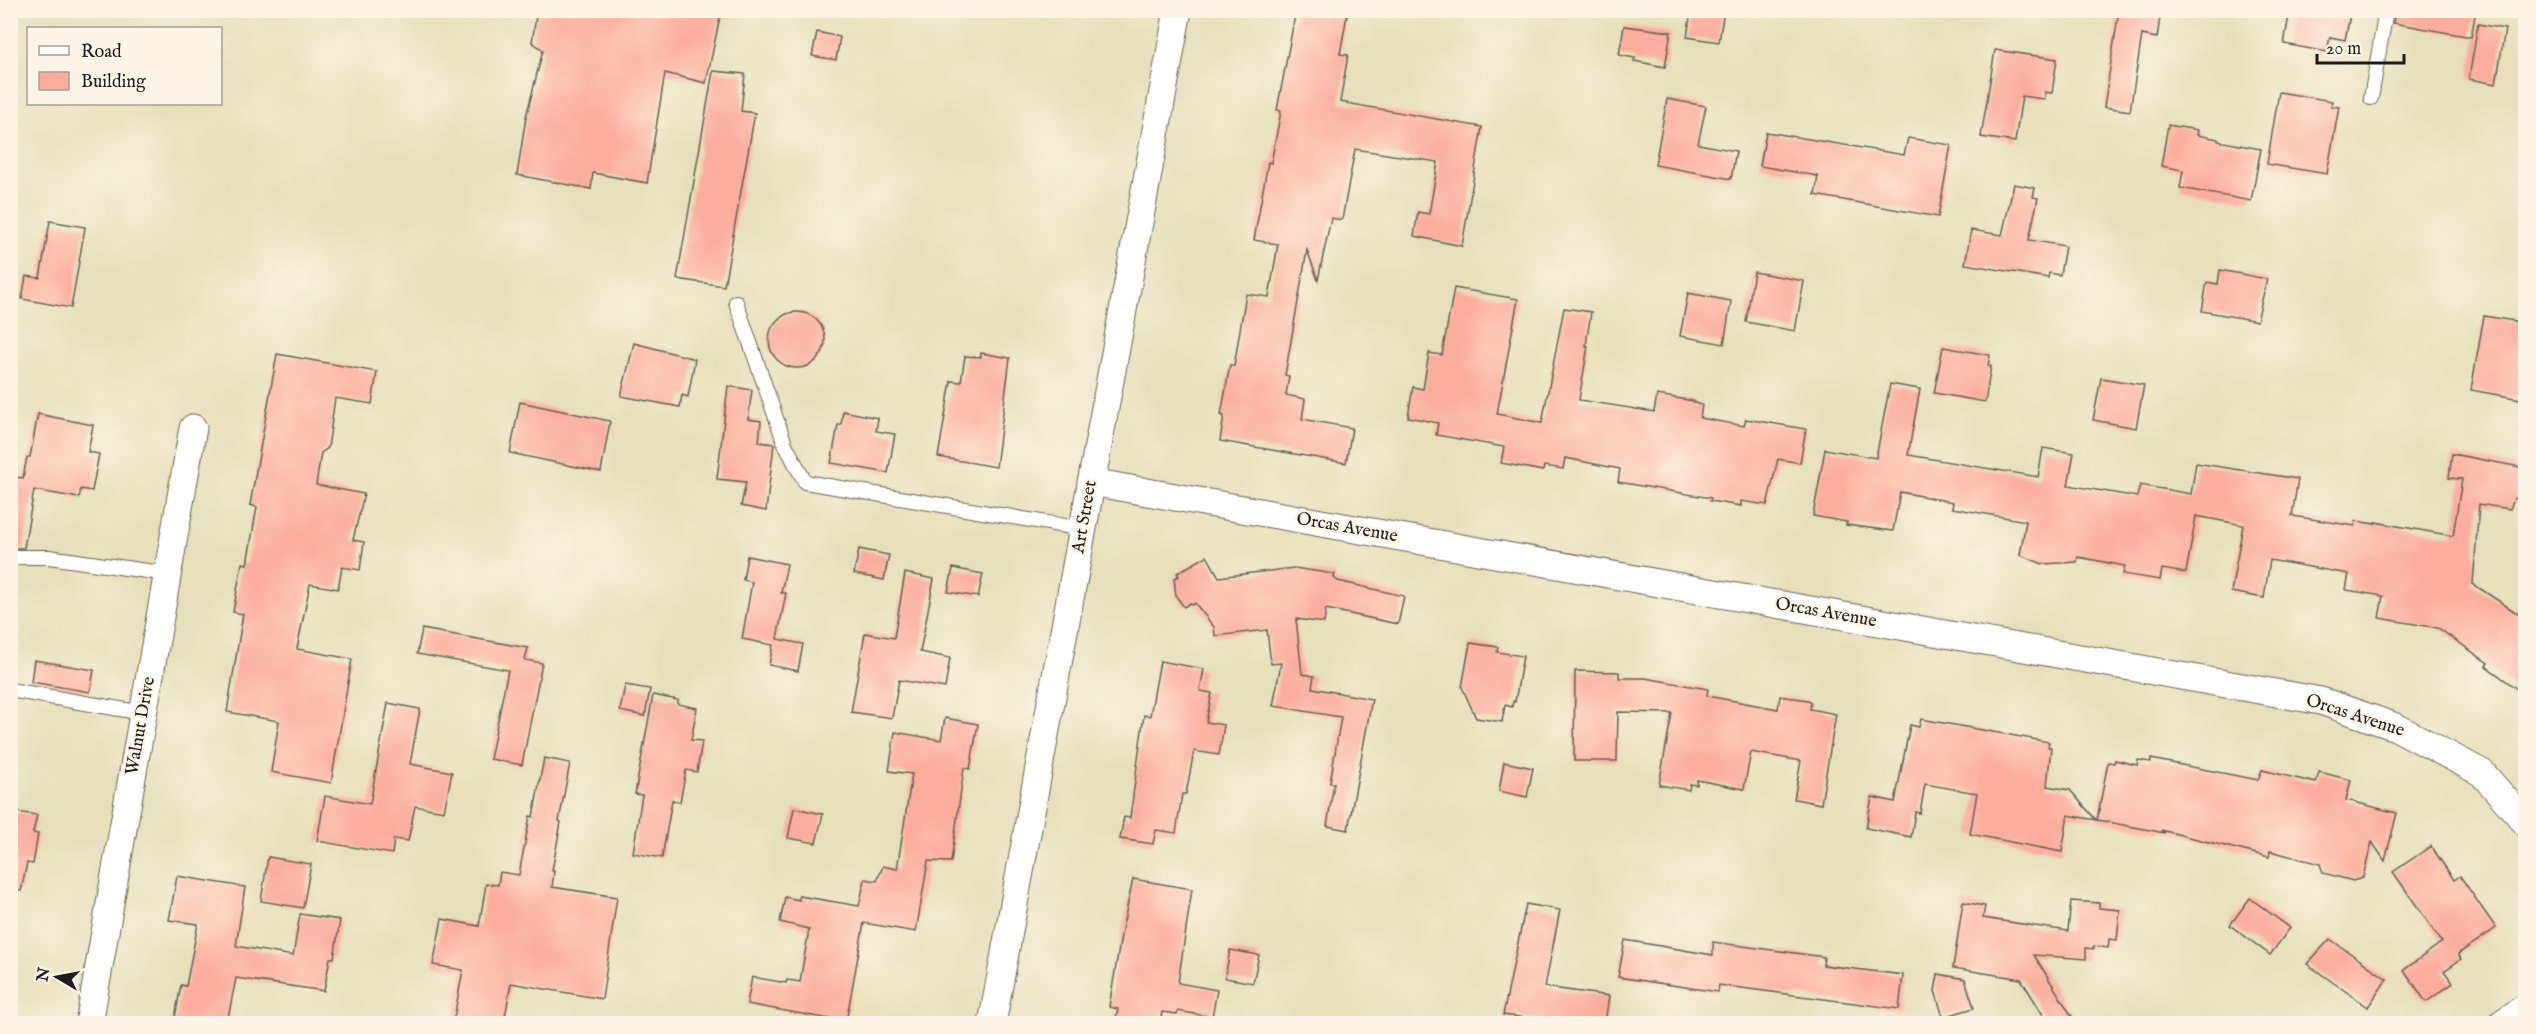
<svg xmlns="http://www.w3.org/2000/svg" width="2536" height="1034" viewBox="0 0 2536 1034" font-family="'IM FELL English',serif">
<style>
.building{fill:#fcad9c}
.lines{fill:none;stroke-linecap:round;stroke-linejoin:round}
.service-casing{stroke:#636053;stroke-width:16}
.minor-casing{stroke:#636053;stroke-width:29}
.service{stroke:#fff;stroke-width:14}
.minor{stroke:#fff;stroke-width:27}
.labels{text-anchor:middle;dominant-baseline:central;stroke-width:5;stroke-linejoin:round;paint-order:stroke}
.street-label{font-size:18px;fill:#1c1c1c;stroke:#fcf5e5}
</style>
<rect width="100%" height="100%" fill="#fcf5e5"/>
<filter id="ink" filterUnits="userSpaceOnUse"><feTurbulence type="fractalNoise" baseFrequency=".0167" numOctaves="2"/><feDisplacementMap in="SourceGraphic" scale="12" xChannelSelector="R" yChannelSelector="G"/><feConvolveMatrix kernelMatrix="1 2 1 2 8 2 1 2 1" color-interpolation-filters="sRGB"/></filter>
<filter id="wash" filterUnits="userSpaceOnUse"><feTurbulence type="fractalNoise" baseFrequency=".008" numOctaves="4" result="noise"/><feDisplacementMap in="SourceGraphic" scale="24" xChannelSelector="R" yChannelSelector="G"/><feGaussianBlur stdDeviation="1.35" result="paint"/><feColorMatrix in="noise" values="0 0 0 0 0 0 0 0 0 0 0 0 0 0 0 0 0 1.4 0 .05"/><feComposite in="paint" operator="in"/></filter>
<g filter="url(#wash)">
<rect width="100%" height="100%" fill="#e6dfba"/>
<g id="blocks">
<g class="building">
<path d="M537,10H689L720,17L706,83L665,73L647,183L593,173L591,189L517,175L526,117L543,50L532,42Z"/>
<path d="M1296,10H1348L1340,54L1348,55L1340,102L1482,127L1462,246L1414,236L1418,212L1429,214L1438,162L1355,149L1342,220L1331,218L1318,280L1307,250L1285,375L1289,376L1286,395L1305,399L1302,419L1352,428L1346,463L1220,441L1224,416L1221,415L1230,365L1234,366L1246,294L1269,297L1278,244L1254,240L1268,162L1271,163L1281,111L1277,110Z"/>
<path d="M1691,10H1724L1719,42L1687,37Z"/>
<path d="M2119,10H2161L2157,38L2142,35L2130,111L2104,107Z"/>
<path d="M2290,10H2351L2345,40L2330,37L2327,52L2284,44Z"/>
<path d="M2395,10H2476L2471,37L2393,23Z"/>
<path d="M2478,24L2505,29L2496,84L2469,79Z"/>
<path d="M1624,26L1671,32L1665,67L1634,61L1635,58L1619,55Z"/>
<path d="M817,32L840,37L836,60L812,56Z"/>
<path d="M1995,50L2057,59L2052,93L2045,92V99L2022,96L2015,142L1981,137Z"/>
<path d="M713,71L745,74L741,111L755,113L724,286L677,279Z"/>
<path d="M2279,92L2332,101L2331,106L2339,107L2327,174L2267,164Z"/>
<path d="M1667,99L1706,106L1698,144L1736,151L1731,179L1655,165Z"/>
<path d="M2168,125L2198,130L2197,135L2218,139V141L2261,149L2251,201L2180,188L2183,170L2161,166Z"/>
<path d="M1766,132L1904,155L1908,138L1951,145L1938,217L1815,195L1818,176L1760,166Z"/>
<path d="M2014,184L2035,188L2033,197L2038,198L2029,240L2065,246L2060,275L2049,273L2048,278L1965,264L1971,230L2002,235Z"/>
<path d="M50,221L85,227L71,308L22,299L26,276L40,278Z"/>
<path d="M2220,270L2267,279L2257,321L2202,311L2207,282L2218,284Z"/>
<path d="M1754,272L1804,281L1795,331L1746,322Z"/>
<path d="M1454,288L1518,299L1497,414L1542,423L1564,308L1591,312L1587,338L1586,346H1588L1579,400L1654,412L1657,395L1694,401V403L1702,405L1700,418L1744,426L1746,419L1806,429L1800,463L1778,459L1767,505L1741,501V506L1710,501L1711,498L1618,482L1620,469L1565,458L1563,469L1544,466L1543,471L1501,463L1504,447L1436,435L1438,423L1408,417L1413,387L1423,389L1429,353L1442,355Z"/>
<path d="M1688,293L1731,301L1724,344L1680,336Z"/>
<circle cx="797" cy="340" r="28"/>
<path d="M2484,316L2526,323V400L2471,390Z"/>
<path d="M634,343L695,359L688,397L682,395L680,407L621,396Z"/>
<path d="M1943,347L1990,355L1988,366H1991L1985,402L1934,393Z"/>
<path d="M981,353L1010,358L996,467L938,457L951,381L961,382L965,356L981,357Z"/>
<path d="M277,354L377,372L372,404L335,398L328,448L321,453L316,485L364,494L353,540L364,542L360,570L342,567L338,589L310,584L297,649L352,659L331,783L271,772L279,721L227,712L243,614L233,612L242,563L247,564L257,507L250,505Z"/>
<path d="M2101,378L2144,385L2136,428L2093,420Z"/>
<path d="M1890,384L1920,389L1908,455L2038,477L2043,448L2074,453L2068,485L2137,497L2140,485L2191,494L2196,463L2298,479L2292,516L2355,526L2356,521L2375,524V522L2453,536L2462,479L2449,478L2452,454L2526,468V500L2514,498L2510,509L2479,504L2473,584L2526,619V677L2517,689L2486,666L2488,663L2438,628L2379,618L2383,596L2346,590L2349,574L2270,560L2264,598L2231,592L2243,525L2196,516L2186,573L2162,569L2160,580L2123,574L2125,566L2078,557L2077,562L2043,564L2020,555L2026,521L1952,508L1953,502L1900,492L1893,531L1846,525L1847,522L1813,516L1825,449L1876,458Z"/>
<path d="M728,386L752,390L748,419L761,421L759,442L774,444L766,511L741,506L746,482L717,479Z"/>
<path d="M520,402L610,421L601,472L510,453Z"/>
<path d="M843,411L878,418L876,431L895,434L888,473L831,463L838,425H841Z"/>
<path d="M38,414L93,425L88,452L99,454L92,491L81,489L79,498L34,490L24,548H10V476L23,478L27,457H30Z"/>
<path d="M859,549L889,555L884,580L854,574Z"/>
<path d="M747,556L787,564L781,593H786L777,639L803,644L798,671L769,665L773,645L742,639L752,582L743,580Z"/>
<path d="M1207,556L1219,577L1294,568L1335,574L1334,578L1338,581L1404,596L1398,624L1326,609L1324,623L1296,619L1302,674L1314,676L1312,688L1372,699L1348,830L1327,826L1334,783H1330L1341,717L1273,706L1281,663L1271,664L1267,630L1215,636L1214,627L1195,603L1192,605L1190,603L1184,607L1176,596L1174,578L1179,576L1177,573Z"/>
<path d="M953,568L983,574L978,597L948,592Z"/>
<path d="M905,573L934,579L920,652L950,658L945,688L899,680L892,718L851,712L865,633L894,638Z"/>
<path d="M422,629L528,648L525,660L542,663L522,765L490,759L508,670L417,654Z"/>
<path d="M1470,643L1498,647L1497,652L1523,656L1515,702L1513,701L1512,707L1505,705L1502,722L1476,718L1462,687Z"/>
<path d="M34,660L94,670L90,692L31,682Z"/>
<path d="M1160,661L1204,669L1200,691L1212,693L1206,722L1224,725L1219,755L1194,751L1186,794H1182L1176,833L1156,830L1153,844L1120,839L1124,817L1130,818L1144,715L1150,716Z"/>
<path d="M1575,671L1619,672V678H1645L1708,689L1707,696L1778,709L1780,696L1808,700L1811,703L1810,709L1836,714L1821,804L1794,799L1801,761L1751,752L1744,789L1697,780V785L1690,784L1689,790L1659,785L1672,713L1618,712L1617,761H1574Z"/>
<path d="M625,685L650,689L645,716L620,711Z"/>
<path d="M653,695L678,700V704L697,708L691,740L702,741L697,772L686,770L680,802L672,800L662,858L633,853L642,795L635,794Z"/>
<path d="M388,703L420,709L410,764L452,772L444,811L415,806L408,841L394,839L392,854L317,841L325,796L370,804Z"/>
<path d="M945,718L978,724L970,769L964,768L951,862L928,861L916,932L864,923L846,1022L747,1004L752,977L786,983L787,980L800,982L809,929L780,922L785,897L799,900V896L859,906L865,879L877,881L883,866L897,869L912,774L889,771L895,732L941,740Z"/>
<path d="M1921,719L2049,742L2048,747H2051L2047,786L2070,790L2096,820L2068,815L2062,852L1970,834L1977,793L1925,784L1920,813L1915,812L1911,837L1866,828L1872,797L1895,802L1910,725L1919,727Z"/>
<path d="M544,758L570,763L559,821L561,822L552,871H554L552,887L617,897L602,999L511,983L504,1023H453L463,970L433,965L442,919L479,926L486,884L498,885L500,872L519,875L530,816L533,817Z"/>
<path d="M2151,759L2258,780L2262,770L2316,783L2319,772L2351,780L2346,800L2397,813L2385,861L2372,842L2363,877L2353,881L2323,873L2320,864L2270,851L2269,857L2161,830L2165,833L2097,820L2108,762L2114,763L2115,760L2137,765L2138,760L2151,762Z"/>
<path d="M1504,762L1533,768L1527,797L1499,791Z"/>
<path d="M794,808L823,814L816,843L788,838Z"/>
<path d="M10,811L37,815L33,833L38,834L33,864L27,863L21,891L10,890Z"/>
<path d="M2431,846L2454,880L2460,876L2496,928L2458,954L2461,959L2444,971L2453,983L2426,1002L2404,970L2442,942L2393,872Z"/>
<path d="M268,857L311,864L303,908L261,901Z"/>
<path d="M177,876L245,887L236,946L293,956L300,914L340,920L334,958H330L324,991L236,978L227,1023H174L181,985L186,986L198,924L169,920Z"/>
<path d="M1133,879L1192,889L1178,983L1217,990L1212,1017L1178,1011L1177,1014L1162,1012L1160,1023H1115L1118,1009L1109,1007L1122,930Z"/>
<path d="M2250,898L2290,928L2270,955L2230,925Z"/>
<path d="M2071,901L2099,903V908L2120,910L2117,940L2109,939L2108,948L2094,946V949L2086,948V959L2034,955L2076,1023H2048L2021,979L1953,968L1963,902L1985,906L1983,918L2068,931Z"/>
<path d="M1526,904L1560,910L1545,987L1609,996L1605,1023H1562L1503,1015Z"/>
<path d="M2330,939L2387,979L2368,1007L2307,964Z"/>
<path d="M1625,940L1713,955V942L1824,957L1823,965L1903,975L1899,1009L1719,985L1718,992L1618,977Z"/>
<path d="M1230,950L1259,955L1253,983L1225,978Z"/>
<path d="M1938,974L1965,979L1974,1008L1943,1017L1935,991Z"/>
</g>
</g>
</g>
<g filter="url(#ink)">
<use href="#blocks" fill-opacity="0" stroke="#636053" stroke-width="1.5"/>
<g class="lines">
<g class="service-casing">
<g id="service">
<path d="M2371,98L2386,10"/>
<path d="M736,302L785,444L805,482L1083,529"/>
<path d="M10,557H49L168,574"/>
<path d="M10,690L143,713"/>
</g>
</g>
<g class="minor-casing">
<g id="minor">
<path d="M1091,482L2321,701L2396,727L2482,773L2526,823"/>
<path d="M89,1024L193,428"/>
<path d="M992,1024L1178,10"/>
<path d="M2501,1024L2526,1007"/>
</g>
</g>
<use href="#service" class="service"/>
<use href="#minor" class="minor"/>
</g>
</g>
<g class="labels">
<g class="street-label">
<text transform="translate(1085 517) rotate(-80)">Art Street</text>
<text transform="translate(1347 528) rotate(10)">Orcas Avenue</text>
<text transform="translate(1826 613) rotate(10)">Orcas Avenue</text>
<text transform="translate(2355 716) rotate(18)">Orcas Avenue</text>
<text transform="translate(141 726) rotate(-80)">Walnut Drive</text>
</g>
</g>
<rect width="2536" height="1034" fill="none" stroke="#fcf5e5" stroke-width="36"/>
<rect x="27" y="27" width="195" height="78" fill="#fcf5e5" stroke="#a29e95" stroke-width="1.5"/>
<rect x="39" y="46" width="30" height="9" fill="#ffffff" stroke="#a29e95" stroke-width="1.5"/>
<text x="81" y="57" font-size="18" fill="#1c1c1c">Road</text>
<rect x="39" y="72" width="30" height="18" fill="#fcad9c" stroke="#a29e95" stroke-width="1.5"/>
<text x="81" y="87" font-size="18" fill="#1c1c1c">Building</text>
<g transform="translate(57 977) rotate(280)" stroke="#fcf5e5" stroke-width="4.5" paint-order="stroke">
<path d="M0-4.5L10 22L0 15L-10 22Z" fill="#1c1c1c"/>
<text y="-9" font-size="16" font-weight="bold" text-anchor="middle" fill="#1c1c1c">N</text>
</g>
<path d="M2317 54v9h87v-9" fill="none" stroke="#1c1c1c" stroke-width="3"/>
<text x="2326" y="54" font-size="18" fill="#1c1c1c" stroke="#fcf5e5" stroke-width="4.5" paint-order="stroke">20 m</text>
</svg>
